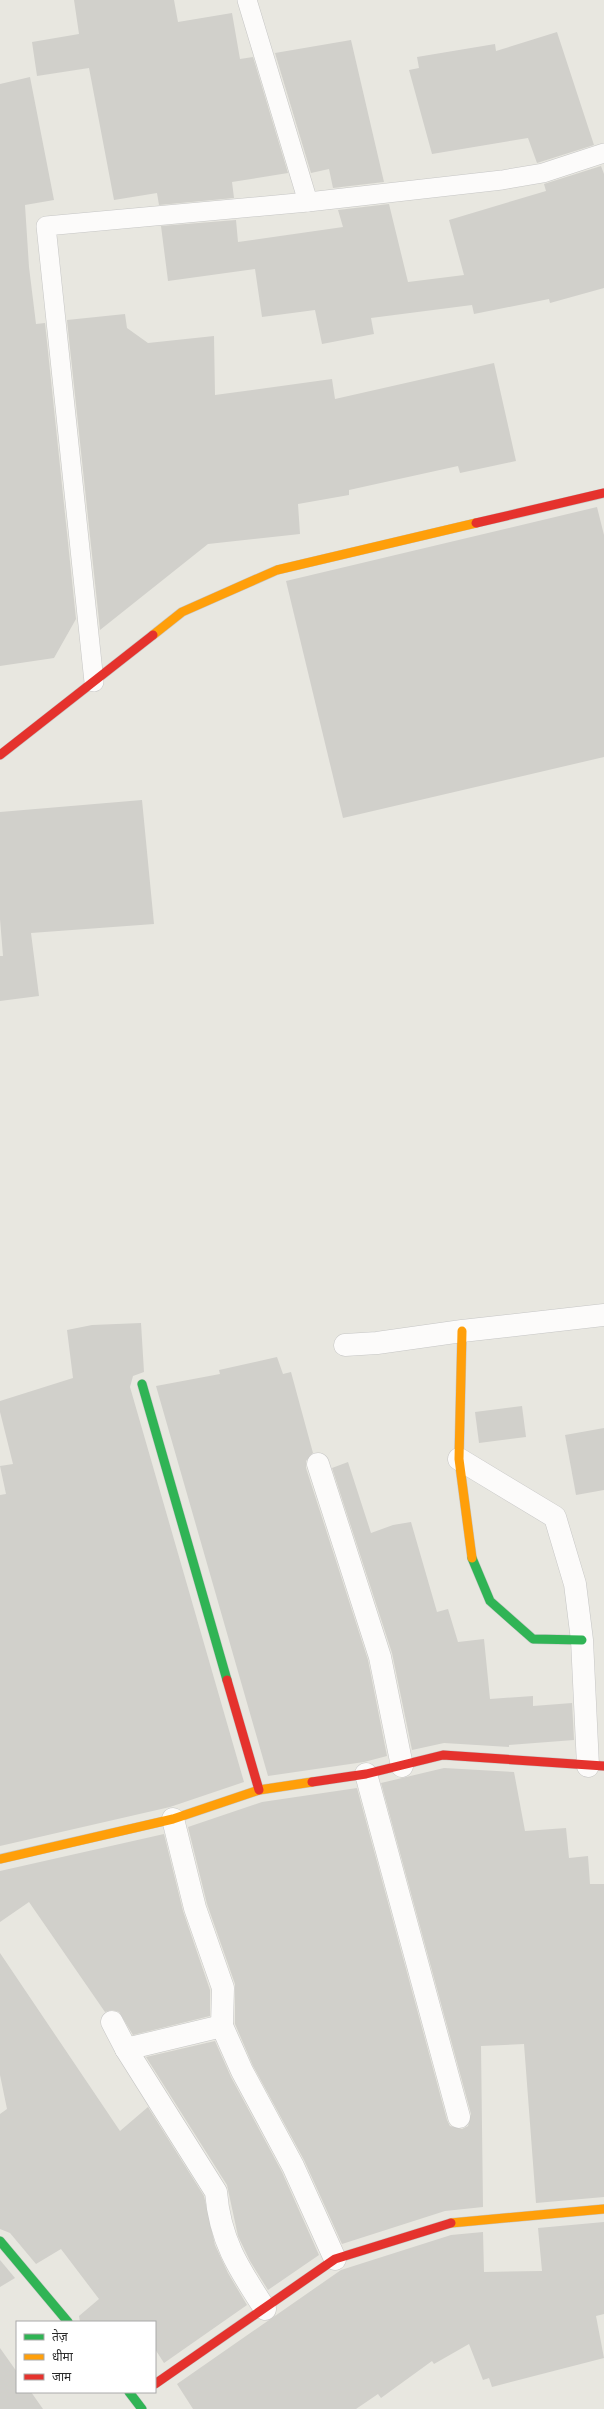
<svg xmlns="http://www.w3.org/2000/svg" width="604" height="2409" viewBox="0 0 604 2409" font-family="'Titillium Web','Noto Sans Devanagari',sans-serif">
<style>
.building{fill:#d1d0cb}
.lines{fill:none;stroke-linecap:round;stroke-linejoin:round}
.lane-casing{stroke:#c6c6c5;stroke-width:20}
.street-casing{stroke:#c6c6c5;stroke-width:23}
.fast-casing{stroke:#c6c6c5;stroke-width:10}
.slow-casing{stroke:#c6c6c5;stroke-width:10}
.jam-casing{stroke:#c6c6c5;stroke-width:10}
.lane{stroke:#fcfbfa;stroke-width:19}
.street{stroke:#fcfbfa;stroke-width:22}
.fast{stroke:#30b455;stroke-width:9}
.slow{stroke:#ff9f0a;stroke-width:9}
.jam{stroke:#e5322d;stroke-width:9}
</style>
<rect width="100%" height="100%" fill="#e8e7e0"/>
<g class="building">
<path d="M74,0H174L178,22L232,13L240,59L253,57L288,173L232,182L234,198L159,205L157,193L114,200L89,68L37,76L32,42L79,34Z"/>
<path d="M557,32L594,145L537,163L528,138L432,154L409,70L419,68L417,57L495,44L496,51Z"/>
<path d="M351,40L384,182L333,188L329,169L311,173L275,53Z"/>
<path d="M30,77L54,200L25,205L29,267L36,324L45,323L76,619L54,658L0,666V84Z"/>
<path d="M601,166L604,174V288L550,303L549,299L474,314L472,305L371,318L374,334L322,344L315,310L262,317L255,269L168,281L161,226L236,220L238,242L343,227L338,210L389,204L408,282L464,275L449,220L546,191L544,184Z"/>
<path d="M125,314L127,328L148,343L214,336L215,395L332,379L335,399L494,363L516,461L460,473L458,466L349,490V495L298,504L300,534L208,544L100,630L67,320Z"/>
<path d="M597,507L604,535V757L343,818L286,581Z"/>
<path d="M142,800L154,924L31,933L39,996L0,1001V956H3L0,919V812Z"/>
<path d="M141,1323L144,1372L133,1376L130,1387L244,1782L170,1807L0,1846V1495L6,1494L0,1466L13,1464L0,1412V1401L73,1378L67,1330L92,1325Z"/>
<path d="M277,1357L283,1374L291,1372L313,1453L306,1461V1468L368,1660L387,1756L364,1762L268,1776L156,1386L220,1374L219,1370Z"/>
<path d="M522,1406L526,1437L479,1443L475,1412Z"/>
<path d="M604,1428V1490L576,1495L565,1435Z"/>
<path d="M348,1462L371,1533L393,1525L411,1522L437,1612L448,1609L458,1642L484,1639L490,1699L533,1696V1706L572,1703L574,1740L509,1745V1747L444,1743L412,1750L392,1653L332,1468Z"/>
<path d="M444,1768L514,1772L525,1831L566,1828L569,1858L588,1856L590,1884H604V2197L536,2203L524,2044L481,2046L483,2207L445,2211L342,2244L304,2160L253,2066L235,2024V1984L207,1904L188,1827L262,1802L357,1788L447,2120L450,2126L462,2129L468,2126L471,2114L381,1783Z"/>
<path d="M164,1834L183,1911L210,1990V2016L133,2035L119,2012L112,2010L105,2012L29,1902L0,1922V1871Z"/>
<path d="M0,1953L120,2131L148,2107L204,2196L215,2245L228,2273L247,2305L164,2363L155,2349V2322H80L79,2316L99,2299L61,2249L36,2264L10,2233L0,2229V2114L7,2109L0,2075Z"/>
<path d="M215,2041L231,2077L282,2172L319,2255L268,2290L250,2261L238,2236L227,2185L146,2057Z"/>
<path d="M604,2222V2314L596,2316L604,2358L492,2387L489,2378L483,2380L469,2344L434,2364L432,2361L381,2398L378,2394L356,2409H193L177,2384L341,2270L451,2235L483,2232L484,2272L542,2271L538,2228Z"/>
<path d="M0,2260L15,2278L0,2287Z"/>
<path d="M0,2348L17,2372V2392H31L43,2409H0Z"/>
</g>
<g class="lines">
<g class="lane-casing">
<g id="lane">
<path d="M247,0L308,202"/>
<path d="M94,682L46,226L308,202L502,180L543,173L604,153"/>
</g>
</g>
<g class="street-casing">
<g id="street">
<path d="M345,1345L377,1343L462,1331L604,1315"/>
<path d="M459,1459L555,1517L575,1584L582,1640L588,1766"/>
<path d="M318,1464L380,1657L402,1766"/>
<path d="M366,1774L459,2117"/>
<path d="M173,1819L195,1908L223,1988L222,2026L242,2071L293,2166L335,2259"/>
<path d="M112,2022L126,2049L216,2192C220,2241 239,2269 265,2309"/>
<path d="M126,2049L222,2026"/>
</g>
</g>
<g class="fast-casing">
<g id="fast">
<path d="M142,1384L227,1680"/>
<path d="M472,1558L490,1601L533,1639L582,1640"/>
<path d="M0,2241L68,2322"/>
<path d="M129,2392L142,2409"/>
</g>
</g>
<g class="slow-casing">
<g id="slow">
<path d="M153,635L182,612L277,570L476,523"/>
<path d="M462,1331L459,1459L472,1558"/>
<path d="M0,1859L173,1819L259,1790L312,1782"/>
<path d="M451,2223L604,2209"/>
</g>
</g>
<g class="jam-casing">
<g id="jam">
<path d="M476,523L604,493"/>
<path d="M0,755L153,635"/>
<path d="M227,1680L259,1790"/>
<path d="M312,1782L366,1774L443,1755L604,1766"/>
<path d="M155,2384L335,2259L451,2223"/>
</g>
</g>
<use href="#lane" class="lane"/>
<use href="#street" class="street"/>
<use href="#fast" class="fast"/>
<use href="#slow" class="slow"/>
<use href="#jam" class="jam"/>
</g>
<rect x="16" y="2321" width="140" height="72" fill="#ffffff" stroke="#aaaaaa"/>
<rect x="24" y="2334" width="20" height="6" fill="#30b455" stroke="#aaaaaa"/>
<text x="52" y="2341" font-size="12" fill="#2b2b2b">तेज़</text>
<rect x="24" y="2354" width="20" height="6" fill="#ff9f0a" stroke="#aaaaaa"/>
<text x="52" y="2361" font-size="12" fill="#2b2b2b">धीमा</text>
<rect x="24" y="2374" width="20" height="6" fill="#e5322d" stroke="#aaaaaa"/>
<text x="52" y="2381" font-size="12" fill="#2b2b2b">जाम</text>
</svg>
